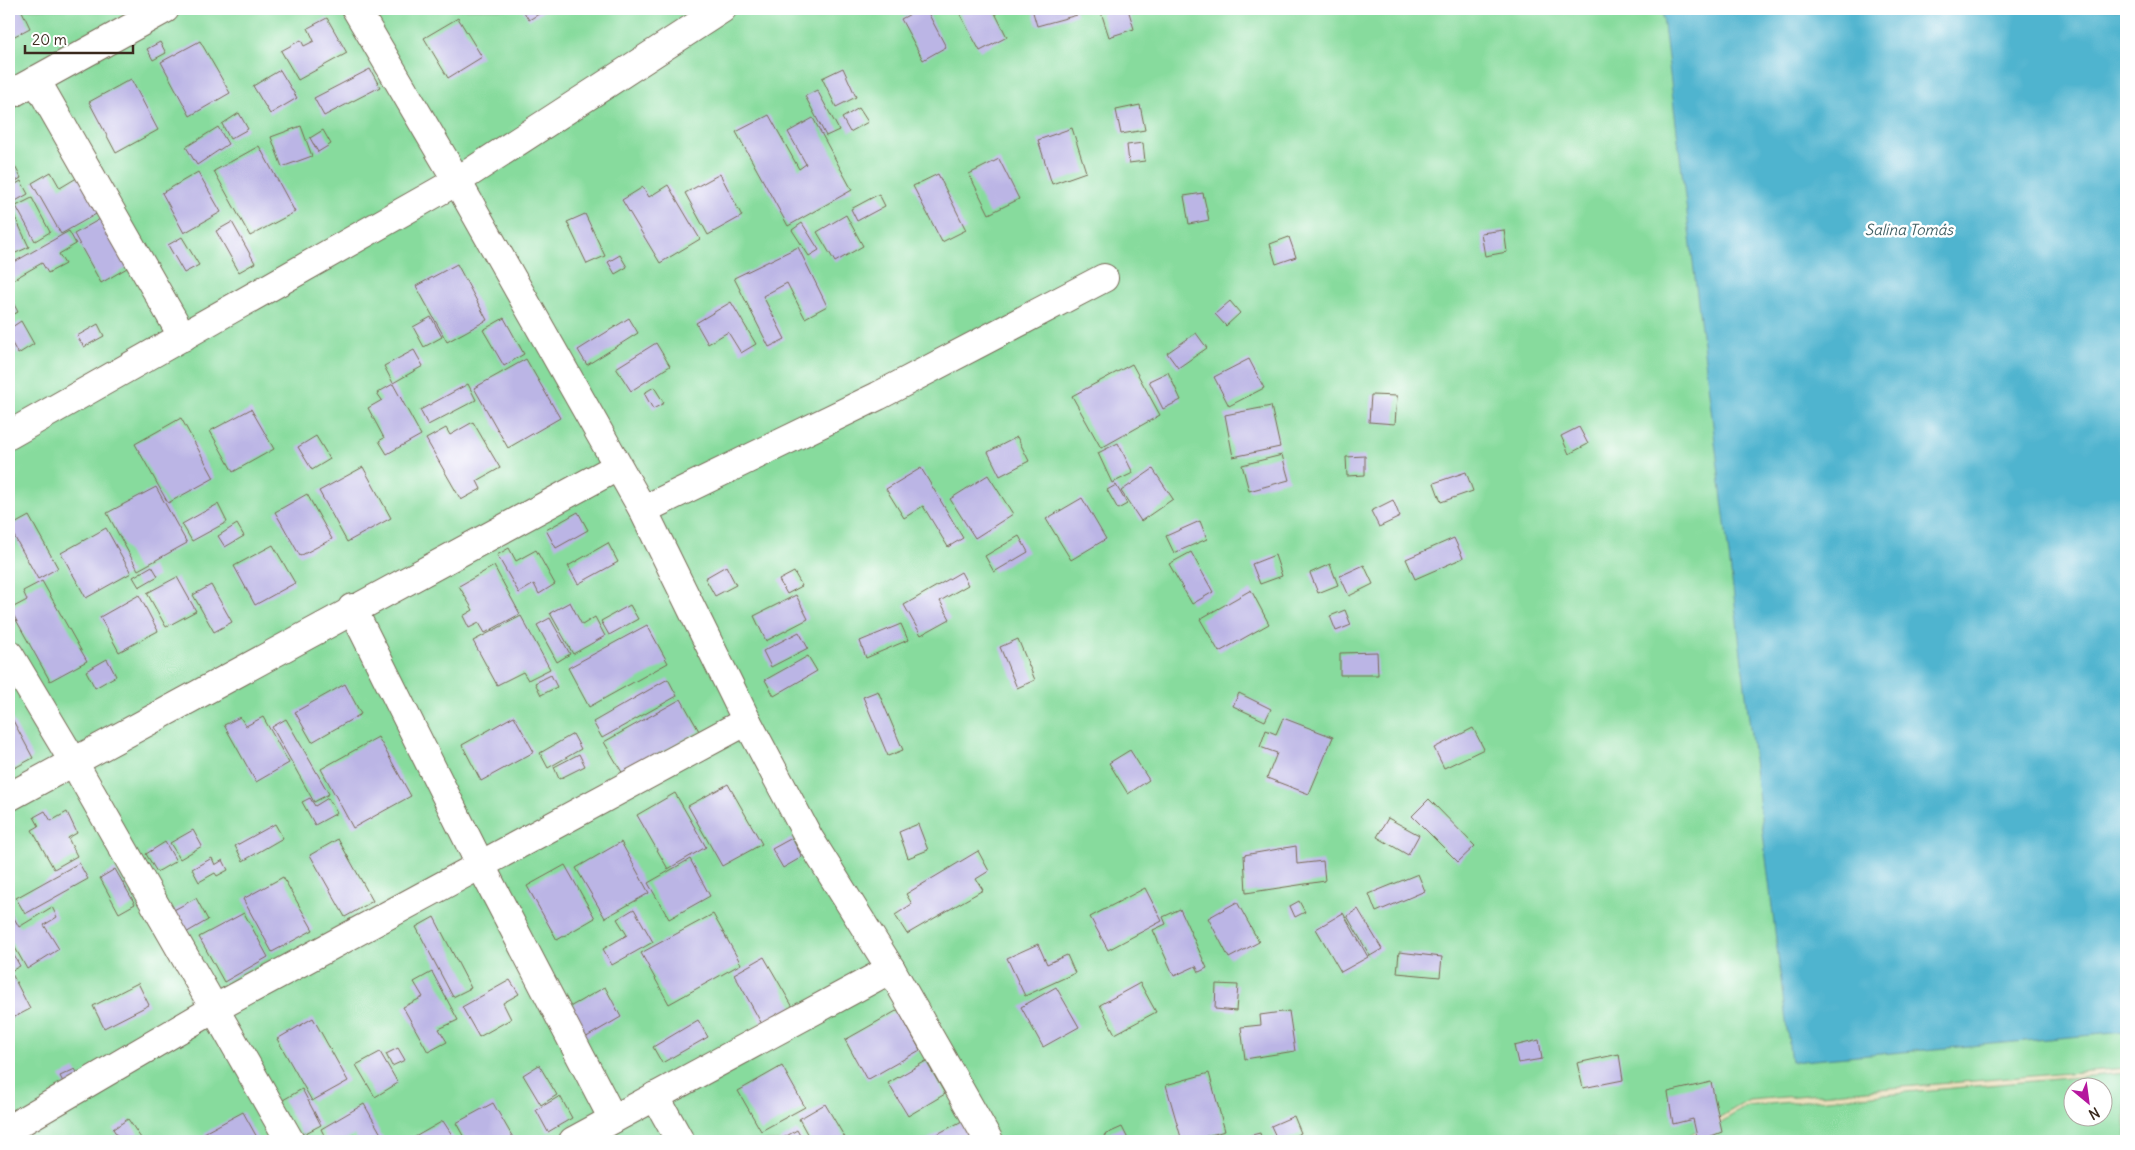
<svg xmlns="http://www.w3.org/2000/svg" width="2135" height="1150" viewBox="0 0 2135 1150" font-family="Delius,sans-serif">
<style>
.green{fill:#87db9d;stroke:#61825e;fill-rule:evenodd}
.water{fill:#50b4cf;stroke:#466f76}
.building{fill:#bbb5e5}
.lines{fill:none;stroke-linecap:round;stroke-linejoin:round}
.minor-casing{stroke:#786955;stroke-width:30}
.minor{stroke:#fff;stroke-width:28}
.labels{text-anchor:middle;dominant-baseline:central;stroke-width:5;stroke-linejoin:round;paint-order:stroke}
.water-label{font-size:15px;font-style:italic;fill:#436165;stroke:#fff}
</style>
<rect width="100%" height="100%" fill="#fff"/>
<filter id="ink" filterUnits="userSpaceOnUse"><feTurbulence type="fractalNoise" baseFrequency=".02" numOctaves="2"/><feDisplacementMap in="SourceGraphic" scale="10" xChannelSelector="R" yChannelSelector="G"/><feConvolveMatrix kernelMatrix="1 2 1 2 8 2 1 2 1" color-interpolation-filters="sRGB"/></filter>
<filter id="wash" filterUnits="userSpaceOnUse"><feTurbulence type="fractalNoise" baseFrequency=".0096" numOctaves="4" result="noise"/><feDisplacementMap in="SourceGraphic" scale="20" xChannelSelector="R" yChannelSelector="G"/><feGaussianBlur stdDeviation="1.12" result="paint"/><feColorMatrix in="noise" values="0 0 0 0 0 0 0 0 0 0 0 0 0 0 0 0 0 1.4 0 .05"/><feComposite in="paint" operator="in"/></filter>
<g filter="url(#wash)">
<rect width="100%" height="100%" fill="#eadfbc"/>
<g class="green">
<path d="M9,9H2126V1068L1749,1100L1679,1141H9Z"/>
<path d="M2126,1073V1141H1691L1747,1106ZM2072,1088H2102V1118H2072Z"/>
</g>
<path class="water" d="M1662,9H2126V1032L1791,1062Z"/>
<g id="blocks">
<g class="building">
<path d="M9,9H21L30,28L9,39Z"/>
<path d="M522,9H547L529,20Z"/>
<path d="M920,9H926L946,47L923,60L901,19Z"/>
<path d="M957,9H993L1007,37L980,51Z"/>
<path d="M1032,9H1075L1077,15L1037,26Z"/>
<path d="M1100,9H1128L1134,29L1109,37Z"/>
<path d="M327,18L347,53L298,80L281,51L301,40L304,46L314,41L308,28Z"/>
<path d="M458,18L482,57L448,78L424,38Z"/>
<path d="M200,41L230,93L190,116L161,62Z"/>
<path d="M160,42L166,53L153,60L147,49Z"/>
<path d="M843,68L856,97L836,107L822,78Z"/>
<path d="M370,69L380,87L324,116L314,98Z"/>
<path d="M280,70L297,98L270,114L253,86Z"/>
<path d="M131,79L158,130L116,153L89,102Z"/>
<path d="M817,90L839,130L826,136L805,96Z"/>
<path d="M1140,105L1145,130L1121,134L1116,110Z"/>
<path d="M859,108L868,122L850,132L842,118Z"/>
<path d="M239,113L248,129L230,139L222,124Z"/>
<path d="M769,115L799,169L806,164L788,132L813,118L852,190L788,226L736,132Z"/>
<path d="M301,126L312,156L282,167L271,137Z"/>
<path d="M218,127L228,144L197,165L186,147Z"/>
<path d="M1072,128L1086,172L1052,184L1038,140Z"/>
<path d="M323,130L331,144L318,152L310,138Z"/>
<path d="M1143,143L1145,161L1129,163L1127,145Z"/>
<path d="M259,146L295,212L250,236L214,171Z"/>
<path d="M9,155L21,178L9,185Z"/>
<path d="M999,159L1019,199L989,214L969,174Z"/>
<path d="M51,172L60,188L85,173L105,209L61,234L32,183Z"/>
<path d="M198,172L221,212L184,233L162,193Z"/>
<path d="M720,174L742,216L708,235L685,193Z"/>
<path d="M938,174L966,230L942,242L913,186Z"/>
<path d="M21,181L28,194L12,203L9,196V188Z"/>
<path d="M668,185L700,239L660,263L622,200L643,187L649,197Z"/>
<path d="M1203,193L1209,220L1189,224L1184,196Z"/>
<path d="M879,194L885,206L857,221L851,209Z"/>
<path d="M32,198L50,232L35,241L16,206Z"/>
<path d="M9,204L29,247L9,256Z"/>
<path d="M585,214L605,256L587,264L567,222Z"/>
<path d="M107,215L134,264L101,283L74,234Z"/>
<path d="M846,215L863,246L835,262L817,232Z"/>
<path d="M232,222L255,263L239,272L216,231Z"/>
<path d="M802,223L819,250L809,256L792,230Z"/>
<path d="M1504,230L1507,252L1485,256L1481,233Z"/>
<path d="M69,231L76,244L59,254L65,264L48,273L42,263L9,282V265Z"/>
<path d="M182,237L199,265L184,273L168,245Z"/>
<path d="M1289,237L1296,257L1276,264L1270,244Z"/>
<path d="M798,247L827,306L805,318L787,283L763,296L785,339L769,347L734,278Z"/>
<path d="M620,255L627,267L615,274L608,262Z"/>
<path d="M457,264L487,320L447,342L416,286Z"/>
<path d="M9,295L18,312L9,317Z"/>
<path d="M1230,301L1240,313L1226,326L1215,314Z"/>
<path d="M731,302L756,344L741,353L728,332L708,344L696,323Z"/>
<path d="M431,317L442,337L424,347L413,327Z"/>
<path d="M504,318L524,354L504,366L483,330Z"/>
<path d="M629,318L638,333L587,365L578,350Z"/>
<path d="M21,321L34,344L18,354L9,338V329Z"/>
<path d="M98,324L104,336L84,347L77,336Z"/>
<path d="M1196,333L1207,348L1178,368L1167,353Z"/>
<path d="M656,343L670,366L631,391L616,368Z"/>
<path d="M414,350L423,366L393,383L384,366Z"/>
<path d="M526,359L560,418L508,448L474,388Z"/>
<path d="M1249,359L1264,388L1229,406L1214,377Z"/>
<path d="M1132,364L1160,415L1101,448L1072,396Z"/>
<path d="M1168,372L1181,400L1163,409L1149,381Z"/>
<path d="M393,384L421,435L387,454L379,441L384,438L368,408L382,400L377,393Z"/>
<path d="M468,384L476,400L428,425L420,410Z"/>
<path d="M654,387L664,403L653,409L644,393Z"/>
<path d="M1371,395L1397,396L1395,424L1369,422Z"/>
<path d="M1271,406L1280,447L1233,457L1225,415Z"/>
<path d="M251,409L274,449L233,472L210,431Z"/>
<path d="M181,418L214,478L168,503L135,444Z"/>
<path d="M473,422L500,468L477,481L481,489L461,500L426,439L446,428L450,435Z"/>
<path d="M1579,427L1588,444L1569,454L1561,436Z"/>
<path d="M316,436L330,459L312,470L298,447Z"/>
<path d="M1017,437L1029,461L1000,476L988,452Z"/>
<path d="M1118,443L1133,473L1112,483L1098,453Z"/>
<path d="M1282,455L1289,480L1249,491L1242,465Z"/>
<path d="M1365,456V475L1347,476L1346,457Z"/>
<path d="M363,467L391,518L347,542L319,491Z"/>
<path d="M921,468L963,538L948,547L923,506L904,518L886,489Z"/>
<path d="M1153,469L1173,499L1141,521L1121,491Z"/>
<path d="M1466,472L1473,491L1441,502L1434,483Z"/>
<path d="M988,475L1013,514L975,538L950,499Z"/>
<path d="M1116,485L1127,504L1118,509L1107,490Z"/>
<path d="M156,487L187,543L138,570L107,513Z"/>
<path d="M307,494L332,539L300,556L275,512Z"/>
<path d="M1082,498L1106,539L1071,560L1046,519Z"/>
<path d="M1393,500L1400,517L1379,527L1371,511Z"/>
<path d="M218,504L227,522L192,541L182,524Z"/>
<path d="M578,512L588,530L556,548L546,530Z"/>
<path d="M29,516L58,568L38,579L9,527Z"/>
<path d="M1200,521L1207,539L1174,553L1166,536Z"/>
<path d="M237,524L244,536L225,547L218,536Z"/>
<path d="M106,528L131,573L86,598L61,553Z"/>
<path d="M1019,536L1028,552L994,572L985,556Z"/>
<path d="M1454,538L1463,558L1415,579L1406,559Z"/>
<path d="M608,543L618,562L578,584L568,566Z"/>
<path d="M273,545L295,583L255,605L234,566Z"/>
<path d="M509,548L516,561L536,550L555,584L539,594L534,584L519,593L497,555Z"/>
<path d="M1191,552L1213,592L1192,604L1169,564Z"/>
<path d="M1275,555L1282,576L1260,584L1252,564Z"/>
<path d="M1330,564L1338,585L1318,593L1310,573Z"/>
<path d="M1364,565L1373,584L1349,596L1340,576Z"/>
<path d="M152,566L158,576L139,587L133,577Z"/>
<path d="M494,566L520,614L485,633L479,623L469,628L463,616L473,610L459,586Z"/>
<path d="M726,566L736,585L715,596L705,578Z"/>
<path d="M794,572L802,586L787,594L779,580Z"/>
<path d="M961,572L968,585L940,601L950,619L921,635L904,605Z"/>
<path d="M177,577L196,611L166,627L147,593Z"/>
<path d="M42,581L87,661L50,681L10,609L27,600L23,591Z"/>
<path d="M211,585L232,622L214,632L193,595Z"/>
<path d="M1251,590L1269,624L1219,652L1200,619Z"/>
<path d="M139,595L158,631L119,652L100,617Z"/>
<path d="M796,595L808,619L766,641L754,616Z"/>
<path d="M570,602L582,625L595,617L605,636L573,654L550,613Z"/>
<path d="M630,605L638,619L609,635L601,621Z"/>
<path d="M1345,610L1351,625L1336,631L1330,616Z"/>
<path d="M521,616L550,669L528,680L523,672L497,685L473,641Z"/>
<path d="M550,618L570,654L557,662L537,625Z"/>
<path d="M901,624L908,640L866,658L860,641Z"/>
<path d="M647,625L668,663L589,707L568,668Z"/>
<path d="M799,632L808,648L771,667L763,651Z"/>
<path d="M1018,639L1035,680L1017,688L1000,647Z"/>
<path d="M1377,652L1378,675H1340V653Z"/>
<path d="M808,656L817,671L774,696L765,680Z"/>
<path d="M107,659L116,676L95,688L86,671Z"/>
<path d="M551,675L557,687L541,695L535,683Z"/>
<path d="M668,679L677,696L602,738L593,722Z"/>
<path d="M345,684L361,714L312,742L295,712Z"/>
<path d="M878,691L903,750L888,756L863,697Z"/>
<path d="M1239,693L1271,709L1265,721L1233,706Z"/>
<path d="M681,699L699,731L623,774L604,742Z"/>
<path d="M9,713L33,758L9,771Z"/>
<path d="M514,716L534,752L481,781L462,745Z"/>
<path d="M240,717L246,726L263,717L289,763L256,782L224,725Z"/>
<path d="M1283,718L1333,737L1309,794L1267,778L1277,753L1260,747L1266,730L1276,734Z"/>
<path d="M286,719L329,794L314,802L272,727Z"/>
<path d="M1473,728L1484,749L1444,768L1434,748Z"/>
<path d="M573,734L581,749L548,768L540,753Z"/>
<path d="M378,737L411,796L353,828L321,769Z"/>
<path d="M1130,750L1149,780L1128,794L1109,763Z"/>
<path d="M579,754L585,766L559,779L554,767Z"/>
<path d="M728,784L762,844L722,866L688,806Z"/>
<path d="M675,793L706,847L668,869L637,815Z"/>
<path d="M310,798L315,806L328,798L337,813L315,825L302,802Z"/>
<path d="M1429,799L1475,846L1458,862L1412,816Z"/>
<path d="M45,811L51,821L67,812L77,833L68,838L77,856L54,869L32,830L39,826L34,817Z"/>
<path d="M1388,818L1419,835L1408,855L1377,837Z"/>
<path d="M275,824L283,838L243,861L235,846Z"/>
<path d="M918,824L928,850L908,858L899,832Z"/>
<path d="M193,830L202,846L180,859L170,843Z"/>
<path d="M792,838L802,857L783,868L772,849Z"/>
<path d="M338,839L373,901L345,917L310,855Z"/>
<path d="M165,842L176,861L157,872L146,854Z"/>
<path d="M621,842L649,893L605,918L576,868Z"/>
<path d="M1296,846L1297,864L1323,861L1325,881L1246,893L1244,855Z"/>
<path d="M978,851L989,871L976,879L983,890L907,934L895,915L912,904L906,894Z"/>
<path d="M212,858L215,865L223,860L228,870L217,876L215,873L199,882L192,869Z"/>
<path d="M690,859L710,896L669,919L648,883Z"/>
<path d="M79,863L88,879L25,914L16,898Z"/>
<path d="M565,865L595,918L557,940L527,886Z"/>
<path d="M115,869L135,904L119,913L100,878Z"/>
<path d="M1418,874L1425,891L1376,912L1369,894Z"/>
<path d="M283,877L313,930L272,952L243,899Z"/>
<path d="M1145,888L1162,921L1108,950L1090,917Z"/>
<path d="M196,898L208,920L184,934L172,911Z"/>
<path d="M1299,901L1305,912L1295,917L1290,906Z"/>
<path d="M1237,902L1259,942L1229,958L1208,918Z"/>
<path d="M52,907L57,917L44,925L59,949L27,969L9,937V909L19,927Z"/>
<path d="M634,909L653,942L612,965L603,949L627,935L617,919Z"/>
<path d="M1180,909L1207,968L1199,972L1196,966L1174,976L1153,930L1166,924L1163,917Z"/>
<path d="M1358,909L1382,949L1370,956L1347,916Z"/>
<path d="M244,913L268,957L224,982L199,937Z"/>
<path d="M1343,913L1368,957L1341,972L1316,929Z"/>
<path d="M713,914L741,964L669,1004L641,953Z"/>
<path d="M434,917L471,988L453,997L416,927Z"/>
<path d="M1038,944L1047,964L1067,955L1075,973L1025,996L1007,958Z"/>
<path d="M12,952L20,966L9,972V954Z"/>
<path d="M1399,952L1442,957L1440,977L1397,973Z"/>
<path d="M764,957L794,1009L763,1026L734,974Z"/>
<path d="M432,972L458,1020L439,1029L447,1042L428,1052L403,1007L423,997L414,982Z"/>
<path d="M12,974L30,1009L9,1020V976Z"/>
<path d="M510,980L519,994L503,1003L511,1019L479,1037L462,1007Z"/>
<path d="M138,983L149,1005L104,1028L93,1006Z"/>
<path d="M1140,983L1156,1012L1115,1034L1100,1005Z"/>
<path d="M1216,984L1238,985L1236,1011L1215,1009Z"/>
<path d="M605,987L621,1017L583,1039L566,1009Z"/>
<path d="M1056,987L1079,1027L1043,1047L1021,1007Z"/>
<path d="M898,1010L920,1050L867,1080L845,1040Z"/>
<path d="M1289,1011L1295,1051L1245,1059L1241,1027L1261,1025L1260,1015Z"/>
<path d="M313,1018L348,1081L312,1101L277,1039Z"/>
<path d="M698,1020L708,1037L662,1063L653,1047Z"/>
<path d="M1539,1040L1542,1059L1518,1063L1514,1046Z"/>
<path d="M398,1048L405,1060L392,1066L386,1054Z"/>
<path d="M380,1052L398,1083L375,1097L356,1065Z"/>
<path d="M1619,1054L1623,1080L1583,1088L1577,1063Z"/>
<path d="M926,1061L945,1094L908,1116L888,1083Z"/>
<path d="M539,1065L557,1095L541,1105L523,1075Z"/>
<path d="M782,1066L805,1107L761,1131L738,1091Z"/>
<path d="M75,1069L82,1080L66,1088L60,1076Z"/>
<path d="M1209,1073L1225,1131L1189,1141H1182L1166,1085Z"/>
<path d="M1711,1082L1722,1132L1698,1141L1693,1119L1673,1124L1668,1092Z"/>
<path d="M302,1089L321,1125L302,1135L283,1100Z"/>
<path d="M560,1096L572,1118L548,1132L536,1110Z"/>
<path d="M493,1103L515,1141H466L456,1123Z"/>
<path d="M364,1104L385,1141H357L354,1135L342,1141H327L321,1129Z"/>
<path d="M825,1104L847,1141H811L799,1119Z"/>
<path d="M243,1112L259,1141H209L204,1133Z"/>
<path d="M1294,1116L1301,1133L1283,1141H1278L1271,1126Z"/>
<path d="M128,1119L143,1141H121L113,1129Z"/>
<path d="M443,1121L456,1141H408Z"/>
<path d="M962,1121L972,1140L971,1141H924Z"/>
<path d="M1122,1127L1129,1141H1107L1104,1135Z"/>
<path d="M797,1130L803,1141H778Z"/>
<path d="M1260,1133L1262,1141H1245L1244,1137Z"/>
<path d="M73,1136L77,1141H68Z"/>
</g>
</g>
</g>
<g filter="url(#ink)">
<use href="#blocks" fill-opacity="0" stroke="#786955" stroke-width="1"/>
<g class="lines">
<g class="minor-casing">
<g id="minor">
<path d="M356,9L457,181L643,510L747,721L809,838L891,969L989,1141"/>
<path d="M36,80L183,337"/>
<path d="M9,95L165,9"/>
<path d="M9,435L457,181L722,9"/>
<path d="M643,510L878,396L1104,278"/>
<path d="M352,608L480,864L613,1119"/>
<path d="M9,654L73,761L290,1141"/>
<path d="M9,797L617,467"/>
<path d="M655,1096L680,1141"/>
<path d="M9,1129L214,1009L747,721"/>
<path d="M573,1141L891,969"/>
</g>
</g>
<use href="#minor" class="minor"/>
</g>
</g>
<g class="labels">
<g class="water-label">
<text x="1909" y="229">Salina Tomás</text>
</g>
</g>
<rect width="2135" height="1150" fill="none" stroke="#fff" stroke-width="30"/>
<g transform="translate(2088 1102) rotate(151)"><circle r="24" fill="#ffffff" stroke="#b1aaa5"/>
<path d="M0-4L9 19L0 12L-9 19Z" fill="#b5179e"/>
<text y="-8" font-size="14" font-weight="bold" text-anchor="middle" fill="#3b2a1e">N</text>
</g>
<path d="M25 45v8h108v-8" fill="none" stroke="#3b2a1e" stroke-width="2.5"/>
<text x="32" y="45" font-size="15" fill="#3b2a1e" stroke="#ffffff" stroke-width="4" paint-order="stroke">20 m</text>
</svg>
